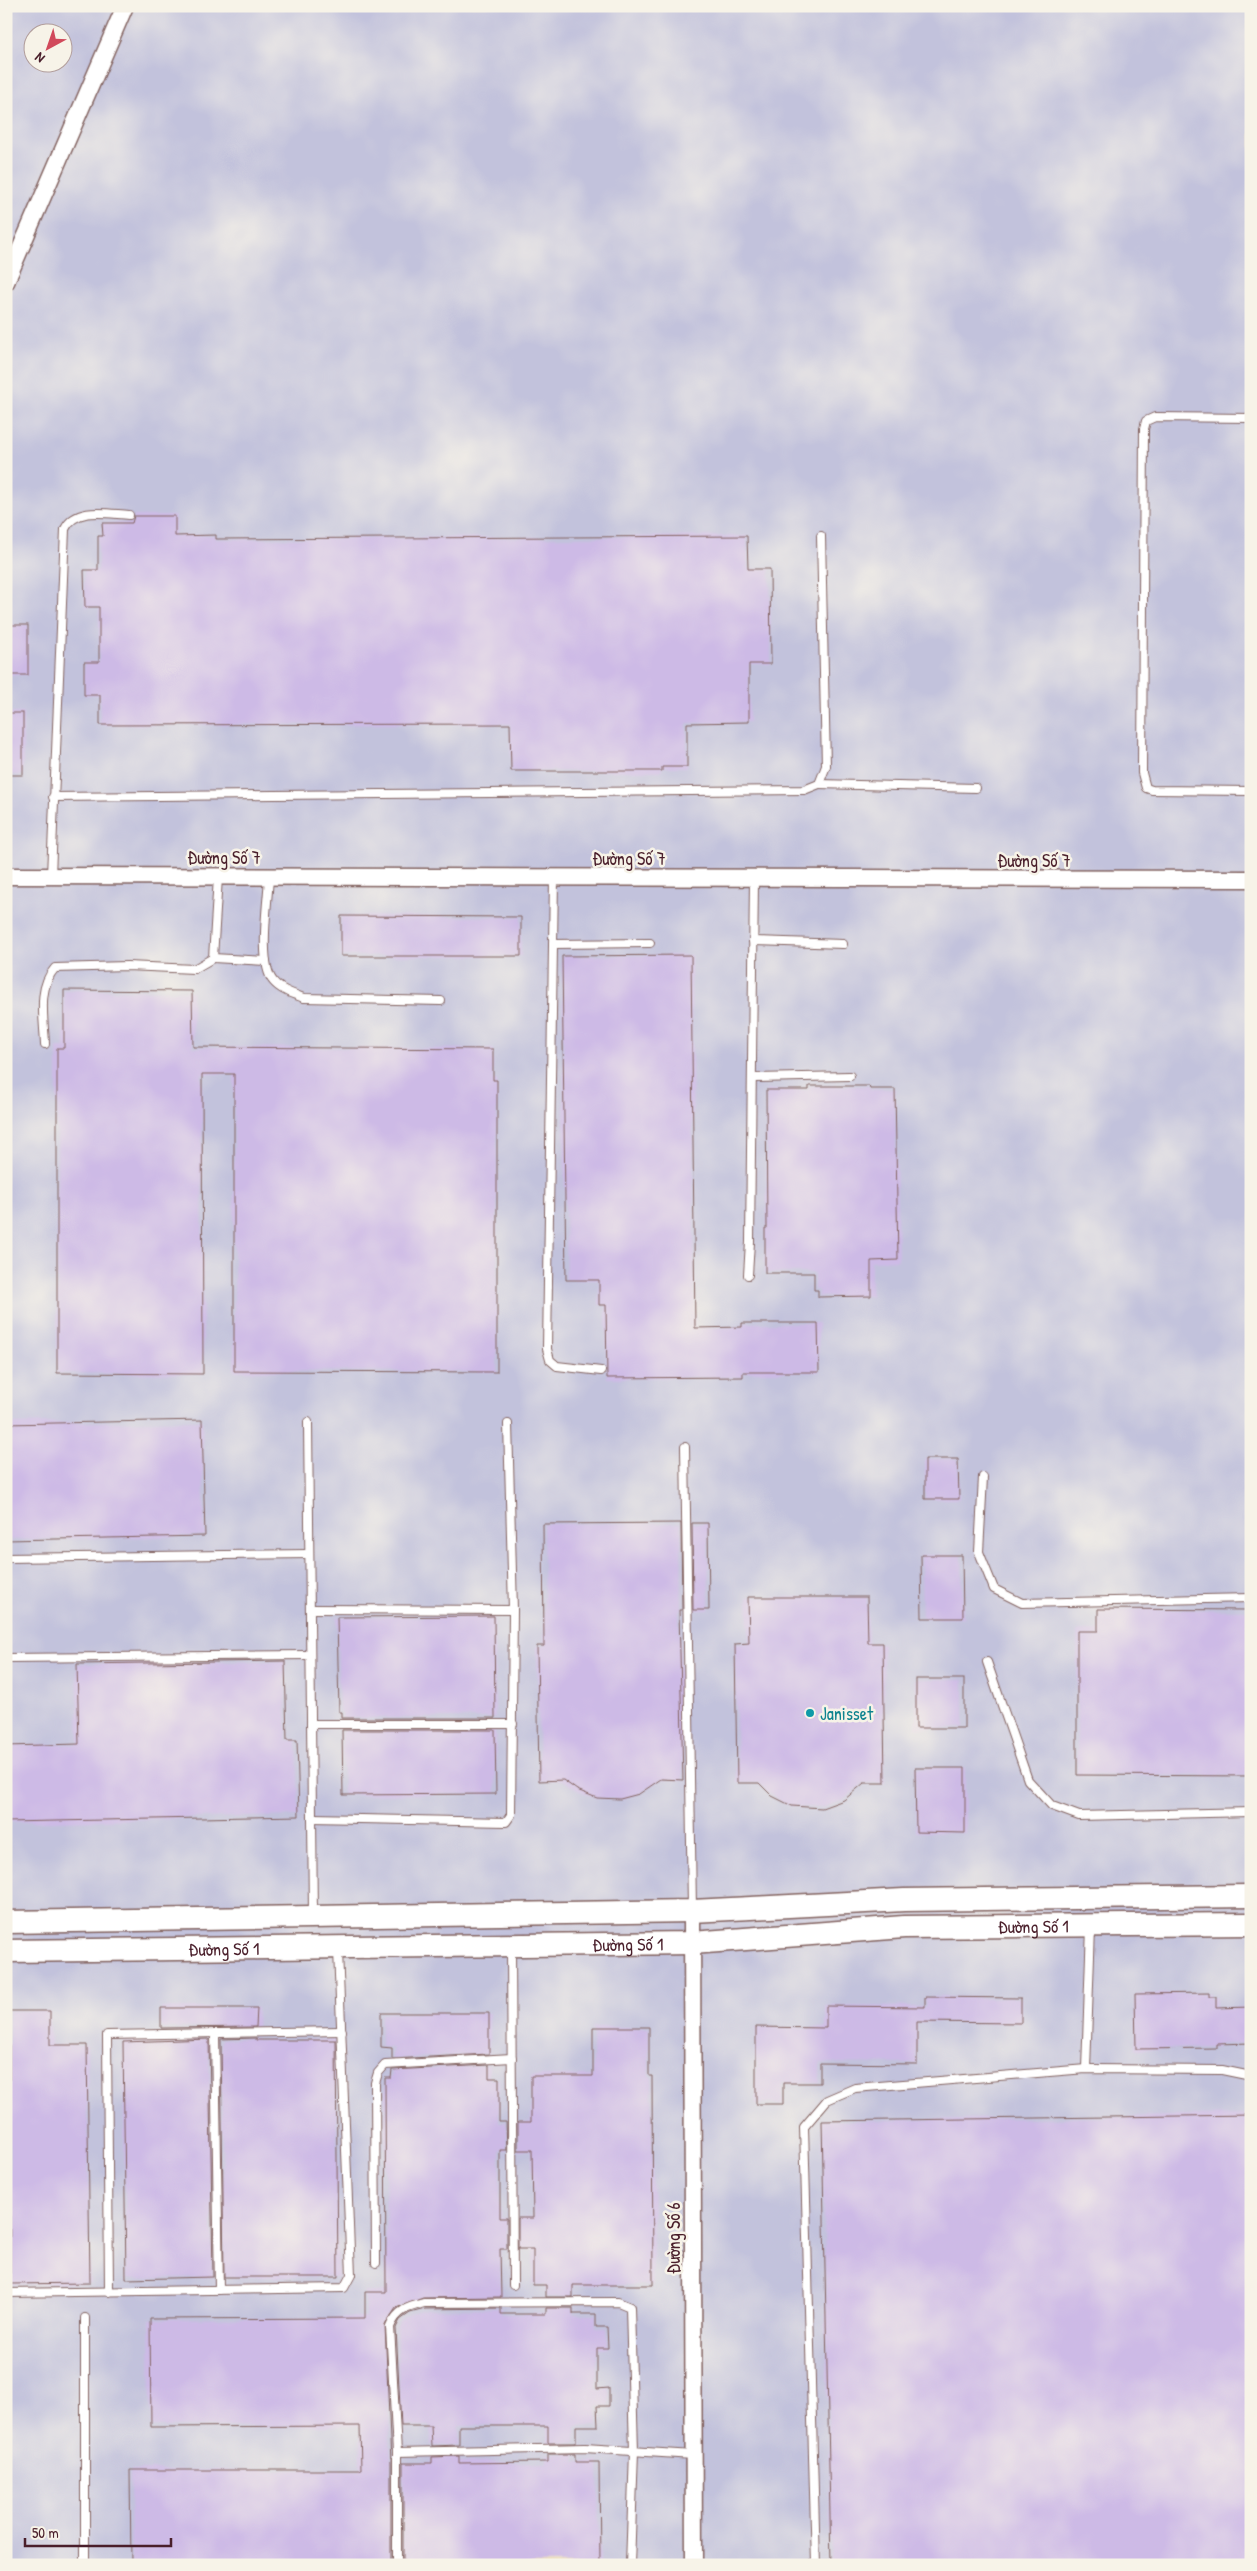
<svg xmlns="http://www.w3.org/2000/svg" width="1257" height="2571" viewBox="0 0 1257 2571" font-family="'Patrick Hand',sans-serif">
<style>
.industrial{fill:#c2c2dc;fill-rule:evenodd}
.building{fill:#cdbae6}
.lines{fill:none;stroke-linecap:round;stroke-linejoin:round}
.lane-casing{stroke:#836360;stroke-width:10}
.street-casing{stroke:#836360;stroke-width:19}
.secondary-casing{stroke:#836360;stroke-width:25}
.lane{stroke:#fff;stroke-width:8}
.street{stroke:#fff;stroke-width:16}
.secondary{stroke:#fff;stroke-width:22}
.culture-dot{fill:#0f9aa8;stroke:#f7f3e8;stroke-width:2}
.labels{text-anchor:middle;dominant-baseline:central;stroke-width:5;stroke-linejoin:round;paint-order:stroke}
.street-label{font-size:18px;fill:#4a1f2b;stroke:#f7f3e8}
.culture-label{font-size:18px;fill:#0d838f;stroke:#f7f3e8;text-anchor:start}
</style>
<rect width="100%" height="100%" fill="#f7f3e8"/>
<filter id="ink" filterUnits="userSpaceOnUse"><feTurbulence type="fractalNoise" baseFrequency=".02" numOctaves="2"/><feDisplacementMap in="SourceGraphic" scale="10" xChannelSelector="R" yChannelSelector="G"/><feConvolveMatrix kernelMatrix="1 2 1 2 8 2 1 2 1" color-interpolation-filters="sRGB"/></filter>
<filter id="wash" filterUnits="userSpaceOnUse"><feTurbulence type="fractalNoise" baseFrequency=".0096" numOctaves="4" result="noise"/><feDisplacementMap in="SourceGraphic" scale="20" xChannelSelector="R" yChannelSelector="G"/><feGaussianBlur stdDeviation="1.12" result="paint"/><feColorMatrix in="noise" values="0 0 0 0 0 0 0 0 0 0 0 0 0 0 0 0 0 1.4 0 .05"/><feComposite in="paint" operator="in"/></filter>
<g filter="url(#wash)">
<rect width="100%" height="100%" fill="#eee1c1"/>
<path class="industrial" d="M6,6H1251V2565H6ZM32,32H62V62H32Z"/>
<g id="blocks">
<g class="building">
<path d="M134,516H175V536L216,535V539L747,536L748,569H770L771,664H749V722L687,723V767H662V771H511L510,724L100,725V695H84V662H99V607H85L84,570H98V536H103L102,523H132Z"/>
<rect x="6" y="625" width="22" height="50"/>
<rect x="6" y="713" width="17" height="62"/>
<path d="M341,916L521,917V956H341Z"/>
<path d="M691,955L695,1328L742,1327V1323H818L819,1372H743V1377L607,1378L606,1305H599V1280H566L562,956Z"/>
<path d="M64,990L192,991L193,1047L493,1049V1080H497V1372L234,1371V1074H202L203,1374L57,1373V1048H64Z"/>
<path d="M809,1086H869L870,1089H895L898,1260L871,1261V1296L818,1297V1290H814V1273H765V1228H767L766,1090H809Z"/>
<path d="M202,1420L205,1536L6,1540V1424Z"/>
<path d="M925,1459H958L959,1499H925Z"/>
<path d="M681,1523L682,1610H679L683,1780L661,1779L639,1794L620,1799L597,1798L577,1790L563,1780L539,1781L537,1646H544L543,1524Z"/>
<path d="M692,1523H708L709,1610H693Z"/>
<path d="M921,1555H962L963,1618H922Z"/>
<path d="M748,1597H867L868,1643H883L885,1783H864L844,1800L822,1808L792,1806L772,1796L759,1783H737L735,1644L749,1643Z"/>
<path d="M1098,1609L1251,1610V1776L1077,1775V1631H1098Z"/>
<path d="M494,1616L495,1718H342V1712H339L337,1617Z"/>
<path d="M285,1661L287,1740H297L299,1816L6,1822V1746L79,1744L77,1664Z"/>
<rect x="916" y="1679" width="48" height="49"/>
<path d="M342,1730H495L496,1794L343,1795Z"/>
<path d="M915,1768H965V1833L916,1832Z"/>
<path d="M1209,1993V1997H1216V2008L1251,2007V2043L1217,2044V2048L1136,2049L1135,1994Z"/>
<path d="M925,1997L1021,1998V2023L917,2022V2064L820,2063V2083H783V2104H756V2027L826,2028V2006L925,2007Z"/>
<path d="M161,2008H257L256,2027L161,2028Z"/>
<path d="M9,2011H50V2045H87L90,2283L10,2284Z"/>
<path d="M381,2013H489V2054L392,2059V2048L381,2047Z"/>
<path d="M593,2027H649V2076H652L653,2285H573V2297H546V2285H533V2249H518V2218H533L532,2150H518V2122H531V2076H593Z"/>
<path d="M256,2038V2040H336L338,2277H224L221,2039Z"/>
<path d="M209,2039L213,2277L126,2279L123,2042Z"/>
<path d="M489,2065V2078H499V2122H506L507,2150H500V2218H507V2249H500L501,2297L423,2298L396,2308L385,2325L391,2463V2565H131L130,2470H361L360,2426L151,2427L150,2319L365,2318V2292H386L385,2078H391L392,2070Z"/>
<path d="M1251,2115V2565H831L822,2121Z"/>
<path d="M501,2308V2314H546V2308H573V2314H596V2327H607L608,2348H597V2389L609,2388V2406H597L598,2426H576V2443H548V2426H459V2445L432,2446L431,2426H401L396,2328L400,2320L410,2313L425,2309Z"/>
<path d="M548,2454H575V2462H599L600,2565H403V2463H432V2457L459,2456V2463L548,2462Z"/>
</g>
</g>
</g>
<g filter="url(#ink)">
<use href="#blocks" fill-opacity="0" stroke="#836360" stroke-width="1"/>
<g class="lines">
<g class="lane-casing">
<g id="lane">
<path d="M1251,418L1155,417L1146,421L1144,429L1142,773L1146,788L1152,790L1251,791"/>
<path d="M819,784L976,788"/>
<path d="M53,797L804,790L819,784L826,766L821,536"/>
<path d="M51,876L65,529C76,506 108,514 129,515"/>
<path d="M269,877C268,901 258,963 273,981C280,990 293,994 304,998L441,1001"/>
<path d="M554,878L547,1349L550,1360L557,1366L601,1371"/>
<path d="M753,941L843,944"/>
<path d="M553,944L650,943"/>
<path d="M213,958L266,961"/>
<path d="M45,1044C44,1018 37,988 55,968L127,966L194,969L213,958L218,877"/>
<path d="M752,1078L850,1076"/>
<path d="M748,1275L750,1242L754,879"/>
<path d="M308,1422L313,1915"/>
<path d="M685,1447L692,1909"/>
<path d="M983,1477L979,1552L994,1589L1022,1603L1251,1598"/>
<path d="M6,1558L309,1554"/>
<path d="M310,1609L513,1610"/>
<path d="M6,1658L310,1655"/>
<path d="M987,1662L1028,1780L1052,1806L1079,1816L1251,1812"/>
<path d="M311,1724H513"/>
<path d="M312,1818L506,1822L511,1815L513,1610L508,1424"/>
<path d="M511,1947L513,2285"/>
<path d="M215,2033L219,2290"/>
<path d="M1086,2069L1091,1927"/>
<path d="M376,2263L375,2083L378,2073L385,2065L512,2058"/>
<path d="M109,2292L107,2035L342,2031"/>
<path d="M6,2293L344,2288L351,2275L338,1950"/>
<path d="M85,2318V2565"/>
<path d="M397,2452L585,2448L693,2455"/>
<path d="M397,2565V2452L390,2327C397,2310 408,2307 424,2303L618,2302L630,2307L634,2451L630,2565"/>
<path d="M816,2565L804,2127L827,2100L855,2088L1086,2069L1222,2070L1251,2076"/>
</g>
</g>
<g class="street-casing">
<g id="street">
<path d="M6,282L125,6"/>
<path d="M6,876L1251,879"/>
<path d="M692,1911L694,2565"/>
</g>
</g>
<g class="secondary-casing">
<g id="secondary">
<path d="M6,1922L692,1911L904,1900L1251,1896"/>
<path id="s1" d="M6,1951L692,1943L904,1927L1251,1924"/>
</g>
</g>
<use href="#lane" class="lane"/>
<use href="#street" class="street"/>
<use href="#secondary" class="secondary"/>
</g>
</g>
<circle class="culture-dot" cx="810" cy="1713" r="5"/>
<g class="labels">
<g class="street-label">
<text x="224" y="857">Đường Số 7</text>
<text x="629" y="858">Đường Số 7</text>
<text x="1034" y="860">Đường Số 7</text>
<text stroke="none"><textPath href="#s1" startOffset="1028">Đường Số 1</textPath></text>
<text stroke="none"><textPath href="#s1" startOffset="622">Đường Số 1</textPath></text>
<text stroke="none"><textPath href="#s1" startOffset="218">Đường Số 1</textPath></text>
<text transform="translate(673 2238) rotate(-90)">Đường Số 6</text>
</g>
<g class="culture-label">
<text x="820" y="1713">Janisset</text>
</g>
</g>
<rect width="1257" height="2571" fill="none" stroke="#f7f3e8" stroke-width="25"/>
<g transform="translate(48 48) rotate(220)"><circle r="24" fill="#f7f3e8" stroke="#b29e9c"/>
<path d="M0-4L9 19L0 12L-9 19Z" fill="#d1495b"/>
<text y="-8" font-size="14" font-weight="bold" text-anchor="middle" fill="#4a1f2b">N</text>
</g>
<path d="M25 2538v8h146v-8" fill="none" stroke="#4a1f2b" stroke-width="2.5"/>
<text x="32" y="2538" font-size="15" fill="#4a1f2b" stroke="#f7f3e8" stroke-width="4" paint-order="stroke">50 m</text>
</svg>
